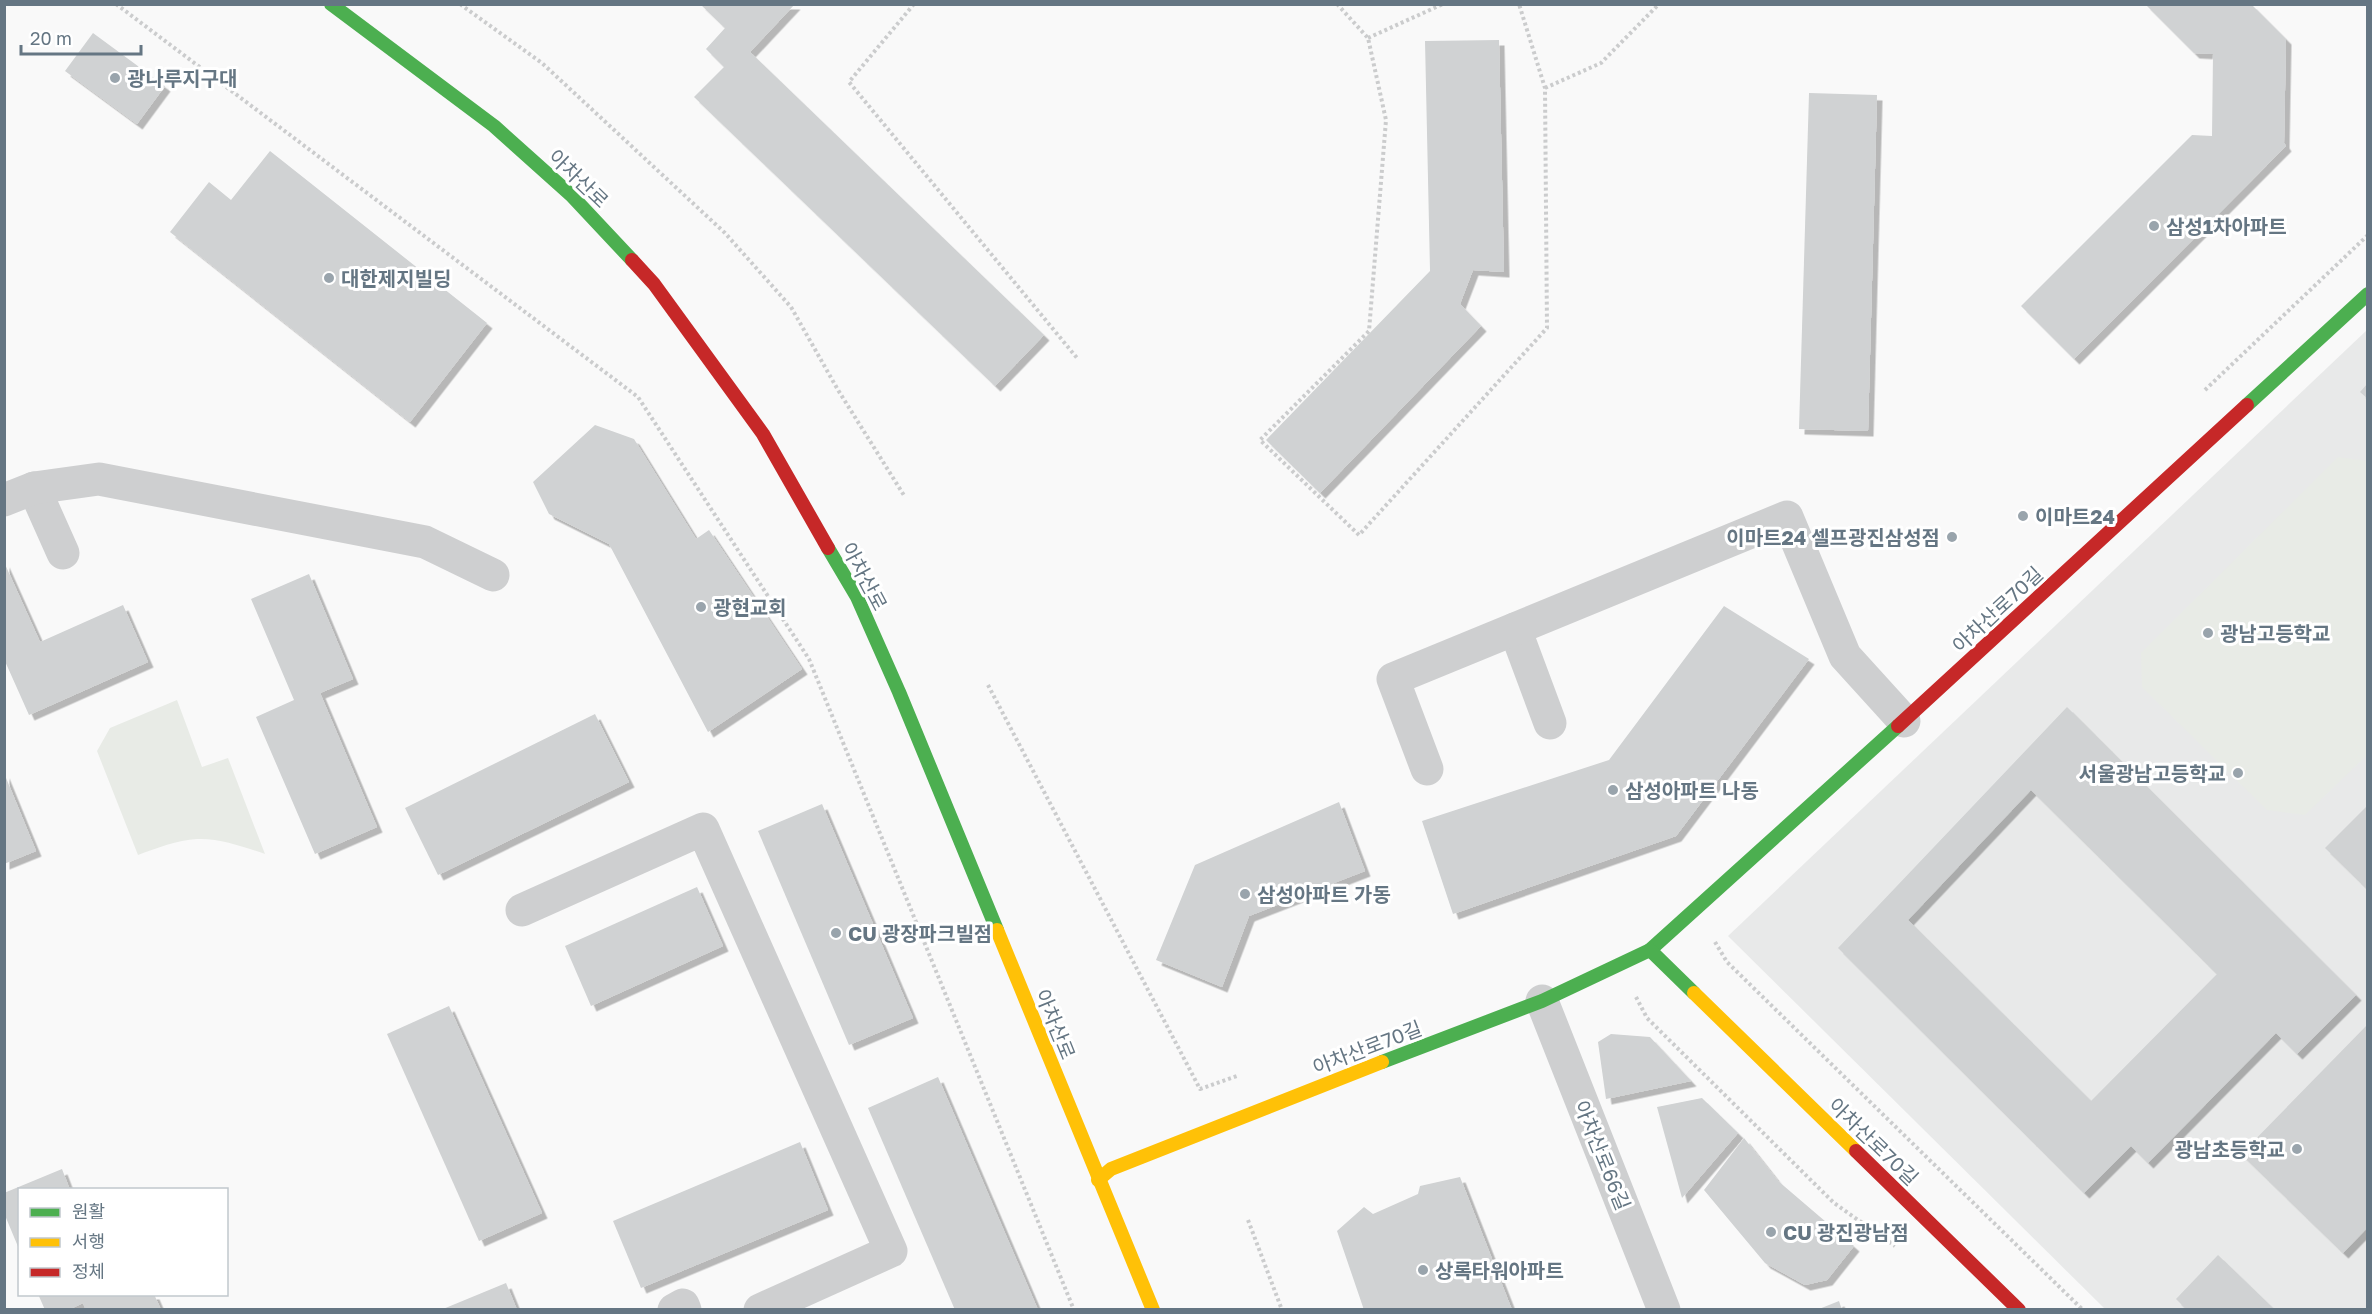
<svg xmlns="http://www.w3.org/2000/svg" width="2372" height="1314" viewBox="0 0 2372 1314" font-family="'Golos Text','Noto Sans KR',sans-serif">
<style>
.built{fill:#e8e9e9}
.green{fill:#e8ebe6}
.building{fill:#d0d2d3;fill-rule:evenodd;filter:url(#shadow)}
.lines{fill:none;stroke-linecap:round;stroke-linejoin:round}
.path{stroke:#cbcccd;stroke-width:4;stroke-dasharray:3 3;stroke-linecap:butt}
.street{stroke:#cecfd0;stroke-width:33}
.fast{stroke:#4caf50;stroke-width:14}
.slow{stroke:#ffc107;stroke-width:14}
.jam{stroke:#c62828;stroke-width:14}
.poi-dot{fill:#99a4ac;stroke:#fff;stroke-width:2}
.labels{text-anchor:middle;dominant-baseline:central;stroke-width:6;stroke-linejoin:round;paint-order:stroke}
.poi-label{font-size:20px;font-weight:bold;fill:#657683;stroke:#fff;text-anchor:start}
.street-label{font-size:20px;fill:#657683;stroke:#fff}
</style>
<defs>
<filter id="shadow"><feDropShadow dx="5.5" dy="5.5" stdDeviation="0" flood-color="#0004"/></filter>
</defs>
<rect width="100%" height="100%" fill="#f9f9f9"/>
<path class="built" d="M2367,330V1309H2105L1728,936Z"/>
<g class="green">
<path d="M2338,457L2367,461V755L2305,815L2267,810L2142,687L2141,653Z"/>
<path d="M177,700L202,767L228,758L265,854C244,847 220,838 197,839C177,840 157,848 138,855L97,751L110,728Z"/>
</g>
<g class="building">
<path d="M700,4H795L750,52L1044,335L995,386L694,97L724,67L706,49L725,28Z"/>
<path d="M2145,4H2251L2286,39L2284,143L2286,146L2074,359L2021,306L2192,135L2212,136L2213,54L2194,53Z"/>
<path d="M93,33L165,86L137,124L65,71Z"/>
<path d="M1499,40L1504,272L1473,270L1460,304L1481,326L1320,493L1266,440L1430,271L1425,41Z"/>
<path d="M1809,93L1877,95L1868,431L1799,429Z"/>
<path d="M270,151L487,323L410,422L170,232L209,182L231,200Z"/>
<path d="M2368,383V399L2360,392Z"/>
<path d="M595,425L634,439L696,539L709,530L802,669L708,732L609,544L549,514L533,482Z"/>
<path d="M4,562L40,642L123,605L148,662L29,715L4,659Z"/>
<path d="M309,574L353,679L320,693L377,827L315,854L256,717L294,700L251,599Z"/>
<path d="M1724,606L1809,659L1676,836L1453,914L1422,821L1609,760Z"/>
<path d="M2067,707L2356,995L2297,1054L2276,1033L2148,1163L2131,1146L2084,1193L1838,948ZM2031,790L2217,974L2091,1101L1908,920Z"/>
<path d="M595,714L629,782L438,875L405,808Z"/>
<path d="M4,773L36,851L4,864Z"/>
<path d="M1339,802L1365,871L1249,916L1222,987L1156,960L1195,865Z"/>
<path d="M822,804L913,1018L849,1045L758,831Z"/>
<path d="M2368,805V890L2325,848Z"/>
<path d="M697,887L723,946L591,1006L565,946Z"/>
<path d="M449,1006L542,1213L479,1241L387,1034Z"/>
<path d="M2368,1024V1227L2343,1253L2241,1154Z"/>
<path d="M1611,1034L1650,1037L1691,1081L1606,1099L1598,1042Z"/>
<path d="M938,1077L1038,1310H955L868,1108Z"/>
<path d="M1702,1098L1738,1133L1682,1198L1657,1107Z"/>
<path d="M1744,1138L1778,1181L1854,1246L1827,1280L1805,1285L1765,1263L1704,1190Z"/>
<path d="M800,1142L828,1210L641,1288L613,1221Z"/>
<path d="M62,1169L70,1190H20L19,1249L4,1213V1193Z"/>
<path d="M1460,1177L1512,1310H1364L1337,1231L1364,1207L1373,1214L1418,1194L1420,1186Z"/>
<path d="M2218,1255L2275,1310H2187L2176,1299Z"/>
<path d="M506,1283L517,1310H443V1309Z"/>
<path d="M38,1294H154L161,1310H86L83,1303L68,1310H45Z"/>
<path d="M1839,1301L1842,1310H1819V1309Z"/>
</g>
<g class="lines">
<g class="path">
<path d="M116,4L638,397L809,659L1074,1310"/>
<path d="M460,4L542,63L725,233L791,307L838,390L905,497"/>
<path d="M914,4L849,82L1077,358"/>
<path d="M1337,4L1368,38L1386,120L1369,331L1260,440L1359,535L1547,328L1545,88L1519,4"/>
<path d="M1368,38L1443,4"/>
<path d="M1545,88L1601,63L1659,4"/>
<path d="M2205,390L2368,235"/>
<path d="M988,685L1200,1089L1237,1076"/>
<path d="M1715,942L1727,962L2083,1310"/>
<path d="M1636,997L1647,1018L1834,1203L1895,1246"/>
<path d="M1248,1220L1282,1310"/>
</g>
<g class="street">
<path d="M34,488L63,553"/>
<path d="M4,500L34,488L99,479L425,542L493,575"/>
<path d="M1515,629L1550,723"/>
<path d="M1427,769L1393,679L1787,517L1845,656L1904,721"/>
<path d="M522,910L703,829L891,1251L760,1310"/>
<path d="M1542,1001L1664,1310"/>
<path d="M674,1310L683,1305L685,1310"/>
</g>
<g class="fast">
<path d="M331,4L494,126L571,195L632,260"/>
<path d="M2247,405L2368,294"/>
<path d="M828,548L857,597L899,692L997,930"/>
<path d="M1650,950L1898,726"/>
<path d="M1382,1062L1542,1001L1650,950L1694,993"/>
</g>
<g class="slow">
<path d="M997,930L1153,1310"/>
<path d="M1694,993L1856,1151"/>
<path d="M1098,1180L1111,1169L1382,1062"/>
</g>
<g class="jam">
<path d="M632,260L654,284L763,434L828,548"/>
<path d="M1898,726L2247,405"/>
<path d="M1856,1151L2019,1310"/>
</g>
</g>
<g class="poi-dot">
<circle cx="115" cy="78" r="6"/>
<circle cx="2154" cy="226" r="6"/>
<circle cx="329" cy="278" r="6"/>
<circle cx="2023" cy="516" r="6"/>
<circle cx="1952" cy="537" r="6"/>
<circle cx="701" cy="607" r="6"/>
<circle cx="2208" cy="633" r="6"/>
<circle cx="2238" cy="773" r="6"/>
<circle cx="1613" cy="790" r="6"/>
<circle cx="1245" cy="894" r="6"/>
<circle cx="836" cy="933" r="6"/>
<circle cx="2297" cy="1149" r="6"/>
<circle cx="1771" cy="1232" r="6"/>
<circle cx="1423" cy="1270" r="6"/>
</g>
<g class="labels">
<g class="poi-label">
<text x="127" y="78">광나루지구대</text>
<text x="2166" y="226">삼성1차아파트</text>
<text x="341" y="278">대한제지빌딩</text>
<text x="2035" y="516">이마트24</text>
<text x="1940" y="537" text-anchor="end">이마트24 셀프광진삼성점</text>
<text x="713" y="607">광현교회</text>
<text x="2220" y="633">광남고등학교</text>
<text x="2226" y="773" text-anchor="end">서울광남고등학교</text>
<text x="1625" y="790">삼성아파트 나동</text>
<text x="1257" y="894">삼성아파트 가동</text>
<text x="848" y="933">CU 광장파크빌점</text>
<text x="2285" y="1149" text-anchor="end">광남초등학교</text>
<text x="1783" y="1232">CU 광진광남점</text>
<text x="1435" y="1270">상록타워아파트</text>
</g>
<g class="street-label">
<text transform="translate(579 178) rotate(44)">아차산로</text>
<text transform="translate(865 576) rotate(62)">아차산로</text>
<text transform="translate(1997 609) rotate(-43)">아차산로70길</text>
<text transform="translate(1056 1024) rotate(68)">아차산로</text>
<text transform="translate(1367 1047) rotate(-21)">아차산로70길</text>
<text transform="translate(1874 1141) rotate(44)">아차산로70길</text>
<text transform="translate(1603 1155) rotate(68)">아차산로66길</text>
</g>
</g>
<rect width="2372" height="1314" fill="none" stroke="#657683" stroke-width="12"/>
<rect x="18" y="1188" width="210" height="108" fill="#ffffff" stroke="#c1c8cd" stroke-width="1.5"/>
<rect x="30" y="1208" width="30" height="9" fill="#4caf50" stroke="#c1c8cd" stroke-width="1.5"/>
<text x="72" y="1218" font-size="18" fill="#657683">원활</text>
<rect x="30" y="1238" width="30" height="9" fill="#ffc107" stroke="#c1c8cd" stroke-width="1.5"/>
<text x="72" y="1248" font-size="18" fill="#657683">서행</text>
<rect x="30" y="1268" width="30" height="9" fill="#c62828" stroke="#c1c8cd" stroke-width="1.5"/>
<text x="72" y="1278" font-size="18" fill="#657683">정체</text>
<path d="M21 45v9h120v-9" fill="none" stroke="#657683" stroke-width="3"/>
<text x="30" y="45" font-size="18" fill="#657683" stroke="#ffffff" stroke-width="4.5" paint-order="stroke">20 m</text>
</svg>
